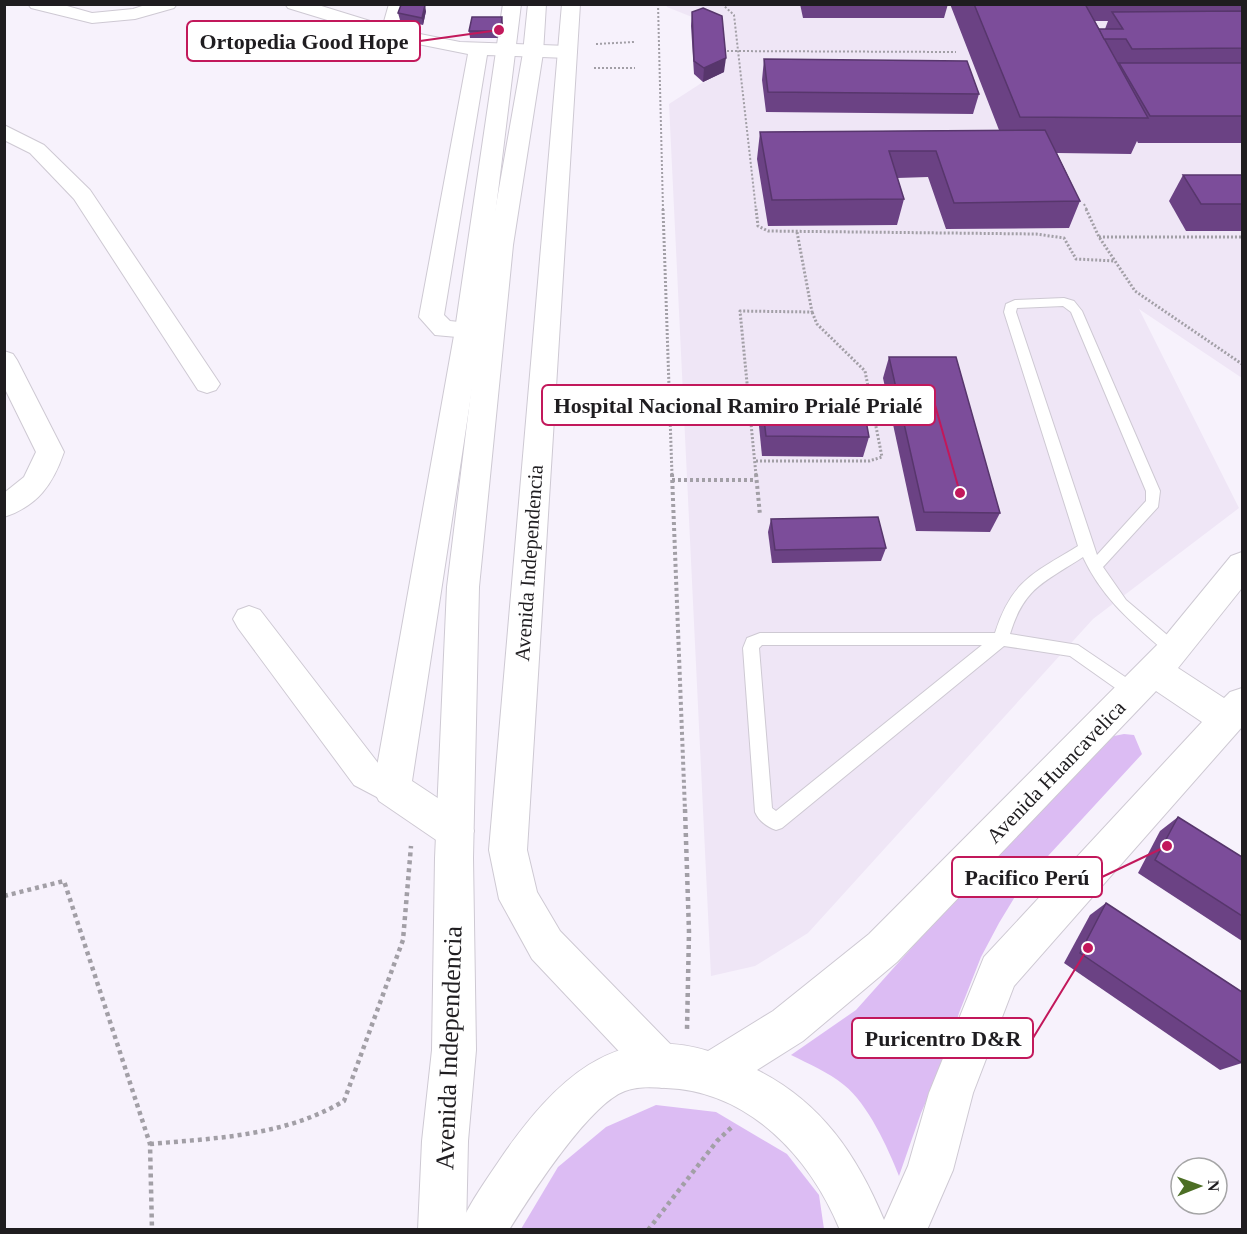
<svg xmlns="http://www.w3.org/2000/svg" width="1247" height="1234" viewBox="0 0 1247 1234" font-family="Georgia,serif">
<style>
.built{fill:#efe6f6}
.green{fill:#dcbcf3}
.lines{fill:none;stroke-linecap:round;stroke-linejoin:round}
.service-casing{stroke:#cec9d3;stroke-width:2}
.minor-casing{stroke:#cec9d3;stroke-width:2}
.tertiary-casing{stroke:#cec9d3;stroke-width:2}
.primary-casing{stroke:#cec9d3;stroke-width:2}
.trunk-casing{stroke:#cec9d3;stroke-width:2}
.path-far3{stroke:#a29fa6;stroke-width:2;stroke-dasharray:2 2;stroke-linecap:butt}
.path-far2{stroke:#a29fa6;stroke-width:3;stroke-dasharray:2 2;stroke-linecap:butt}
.path-far1{stroke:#a29fa6;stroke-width:4;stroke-dasharray:3 3;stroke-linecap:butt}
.path{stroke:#a29fa6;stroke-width:4.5;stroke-dasharray:4 4;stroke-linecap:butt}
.service{fill:#fff;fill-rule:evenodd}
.minor{fill:#fff;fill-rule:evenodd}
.tertiary{fill:#fff;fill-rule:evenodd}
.primary{fill:#fff;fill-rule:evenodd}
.trunk{fill:#fff;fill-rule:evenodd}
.wall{fill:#6b4284;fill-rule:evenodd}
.shaded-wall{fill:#57366c}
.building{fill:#7c4d9a;stroke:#57366c;stroke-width:1.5}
.labels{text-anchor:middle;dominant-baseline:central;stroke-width:6;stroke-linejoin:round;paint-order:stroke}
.street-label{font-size:21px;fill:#1f1d20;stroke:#fff}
.near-street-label{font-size:26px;fill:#1f1d20;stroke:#fff}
.leader{fill:none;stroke:#c2185b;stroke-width:2}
.callout-dot{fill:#c2185b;stroke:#fff;stroke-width:2}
.callout{fill:#fff;stroke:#c2185b;stroke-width:2}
.callout-label{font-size:22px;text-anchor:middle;font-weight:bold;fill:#1f1d20}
</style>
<rect width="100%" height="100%" fill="#f7f2fc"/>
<path class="built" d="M666,5H1242V378L1139,309L1239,508L1093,619L808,933L755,966L711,976L669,104L703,82L702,21L667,7Z"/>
<g class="green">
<path d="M1124,734L1134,735L1142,754L1048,856L1016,895L999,923L981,957L959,1013L948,1052L921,1113L899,1176C888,1148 868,1104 844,1085C828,1072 809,1064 791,1055L856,1010L941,915L1041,808L1114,736Z"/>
<path d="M656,1105L716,1112L787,1154L819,1195L824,1229H521L558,1167L606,1127Z"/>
</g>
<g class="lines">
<g class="service-casing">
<path id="service" d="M1064,298L1074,301L1082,311L1160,491L1158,507L1103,567L1126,600L1179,645L1182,650L1179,655L1174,657L1169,655C1134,624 1103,600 1083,557C1045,582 1024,587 1010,634L1078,645L1140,687L1142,692L1140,697L1134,699L1128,697L1070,656L1004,646L782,828L776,830C767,827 759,821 755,812L743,648L747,638L760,633H995C1012,580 1034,573 1078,546L1004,312L1006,304L1015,300ZM1063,306L1071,312L1146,491V501L1097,555L1016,312L1017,308ZM762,645H982L776,811L772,808L759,648Z"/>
</g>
<g class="minor-casing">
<g id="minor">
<path d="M28,4H60L92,13L133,9L148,4H177L174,8L135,19L92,23L31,8Z"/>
<path d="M285,4H315L383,25L389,4H407L400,30L460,42L568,46L575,48L577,52L575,56L568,58L487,55L444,315L450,321L477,324L481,330L477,336L468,338L435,335L419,317L468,54L383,37L288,8Z"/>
<path d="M4,125L44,145L90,190L216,378L220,384L216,390L207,393L198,390L74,199L30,153L4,140Z"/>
<path d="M4,351L13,354L17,360L64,452C53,484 38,506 4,517V493L24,477L36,452L4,387Z"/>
<path d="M249,606L260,610L378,763L404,777L410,789L404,801L392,805L354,785L238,628L233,619L238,610Z"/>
</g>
</g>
<g class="tertiary-casing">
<path id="tertiary" d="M503,4H521L481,330L412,781L468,818L474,831L468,844L455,849L442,844L379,801L373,789L455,330Z"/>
</g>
<g class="primary-casing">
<g id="primary">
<path d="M528,4H546L543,53L513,245L479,587L473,858L476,1050L468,1141L466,1230H418L422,1141L432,1050L435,858L447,587L489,245L523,53Z"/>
<path d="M562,4H580L527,850L537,892L560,931L677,1051L684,1066L677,1081L662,1088L647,1081L532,959L499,899L489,850Z"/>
</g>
</g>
<g class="trunk-casing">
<path id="trunk" d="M1242,552V588L1178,668L1224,698L1230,692L1242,688V727L1014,986L973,1093L953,1170L927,1230H840C810,1157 749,1091 666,1088C653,1087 638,1086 625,1091C589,1104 530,1196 509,1230H458C469,1203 487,1179 503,1155C554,1083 612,1022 708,1051L773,1011L869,934L1162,640L1231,556ZM1156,691L1202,722L984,957L929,1093L908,1166L884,1220C857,1155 821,1102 757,1070L803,1041L897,962Z"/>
</g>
<g class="path-far3">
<path d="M658,4L663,210"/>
<path d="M722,4L734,15L756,210"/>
<path d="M596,44L634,42"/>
<path d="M723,51L956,52"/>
<path d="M594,68H635"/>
<path d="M1084,204L1087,210"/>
</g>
<g class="path-far2">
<path d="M663,209L672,475"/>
<path d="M756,209L758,226L768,231L1036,234L1064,238L1076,259L1115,261"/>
<path d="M1086,209L1099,237L1135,291L1242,364"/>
<path d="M1099,237H1242"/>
<path d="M756,461H869L882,457L865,371L817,324L812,312"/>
<path d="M756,475L740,311L812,312L797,232"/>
</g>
<g class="path-far1">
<path d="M672,474L685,811"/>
<path d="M756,474L760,515"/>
<path d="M672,480H756"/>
</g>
<g class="path">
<path d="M685,809L689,932L687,1030"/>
<path d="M4,896L64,881L150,1144L152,1230"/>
<path d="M150,1144C217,1138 285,1136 344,1101L403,940L411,846"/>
<path d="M648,1230L717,1141L733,1126"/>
</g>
<use href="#service" class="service"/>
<use href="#minor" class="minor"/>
<use href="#tertiary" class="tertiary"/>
<use href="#primary" class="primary"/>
<use href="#trunk" class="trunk"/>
</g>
<g class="wall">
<path d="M800,4H948L944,18H803Z"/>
<path d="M950,4H1242V145L1241,143H1138L1137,141L1131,154L1057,153L1080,201L1069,228L946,229L928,177L897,178L904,199L897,225L768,226L757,159L760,132L999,130ZM1095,21H1108L1105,29H1099Z"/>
<path d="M426,11L423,25L400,20L398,13Z"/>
<path d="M692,12L724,72L703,82L694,74L691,26Z"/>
<path d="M503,24L501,36L496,38H470L469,31Z"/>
<path d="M764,59L979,94L973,114L766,112L762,80Z"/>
<path d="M1183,175H1242V231H1186L1169,201Z"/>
<path d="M889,357L1000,513L990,532L916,531L883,378Z"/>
<path d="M760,386L869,437L863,457L762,456L757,406Z"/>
<path d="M771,519L886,548L881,561L772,563L768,532Z"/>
<path d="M1178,817L1242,857V941L1138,873L1160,831Z"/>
<path d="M1106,903L1242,1063L1220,1070L1064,963L1090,915Z"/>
</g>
<g class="shaded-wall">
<path d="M425,5L426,11L423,25L422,18Z"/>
<path d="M502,17L503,24L501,36L496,38L495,31Z"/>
<path d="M726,58L724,72L703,82L704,68Z"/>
</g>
<g class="building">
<path d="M974,4H1085L1148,118L1020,117Z"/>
<path d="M401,5H425L422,18L398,13Z"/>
<path d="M703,8L722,16L726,58L704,68L694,61L692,12Z"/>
<path d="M1242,11V48L1132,49L1126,39H1104L1099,29H1123L1112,12Z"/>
<path d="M472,17H502L501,29L495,31H469Z"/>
<path d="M764,59L967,61L979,94L768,92Z"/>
<path d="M1119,63H1242V116H1150Z"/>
<path d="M1045,130L1080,201L954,203L936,151H889L904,199L772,200L760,132Z"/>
<path d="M1183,175H1242V204H1201Z"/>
<path d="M889,357H956L1000,513L924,512Z"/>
<path d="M760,386L860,387L869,437L766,436Z"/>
<path d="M878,517L886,548L775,550L771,519Z"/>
<path d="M1178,817L1242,857V916L1155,860Z"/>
<path d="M1106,903L1242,992V1063L1080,953Z"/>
</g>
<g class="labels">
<g class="street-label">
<text transform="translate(529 563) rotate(-86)">Avenida Independencia</text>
<text transform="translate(1056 772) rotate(-46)">Avenida Huancavelica</text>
</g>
<g class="near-street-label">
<text transform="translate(449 1048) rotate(-88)">Avenida Independencia</text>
</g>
</g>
<path class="leader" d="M499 30L420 41M960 493L935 405M1167 846L1102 877M1088 948L1033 1038"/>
<g class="callout-dot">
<circle cx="499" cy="30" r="6"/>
<circle cx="960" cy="493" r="6"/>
<circle cx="1167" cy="846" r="6"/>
<circle cx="1088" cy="948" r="6"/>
</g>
<g class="callout">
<rect x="187" y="21" width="233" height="40" rx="6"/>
<rect x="542" y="385" width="393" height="40" rx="6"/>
<rect x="952" y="857" width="150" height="40" rx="6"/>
<rect x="852" y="1018" width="181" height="40" rx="6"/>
</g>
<g class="callout-label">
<text x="304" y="49">Ortopedia Good Hope</text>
<text x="738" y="413">Hospital Nacional Ramiro Prialé Prialé</text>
<text x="1027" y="885">Pacifico Perú</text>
<text x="943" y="1046">Puricentro D&amp;R</text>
</g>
<rect width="1247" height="1234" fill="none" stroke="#1f1d20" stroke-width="12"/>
<g transform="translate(1199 1186) rotate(89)"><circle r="28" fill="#ffffff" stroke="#a5a5a6" stroke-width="1.5"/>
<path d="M0-4.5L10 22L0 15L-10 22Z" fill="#4c6e25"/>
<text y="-9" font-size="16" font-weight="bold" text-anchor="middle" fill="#1f1d20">N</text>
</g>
</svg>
